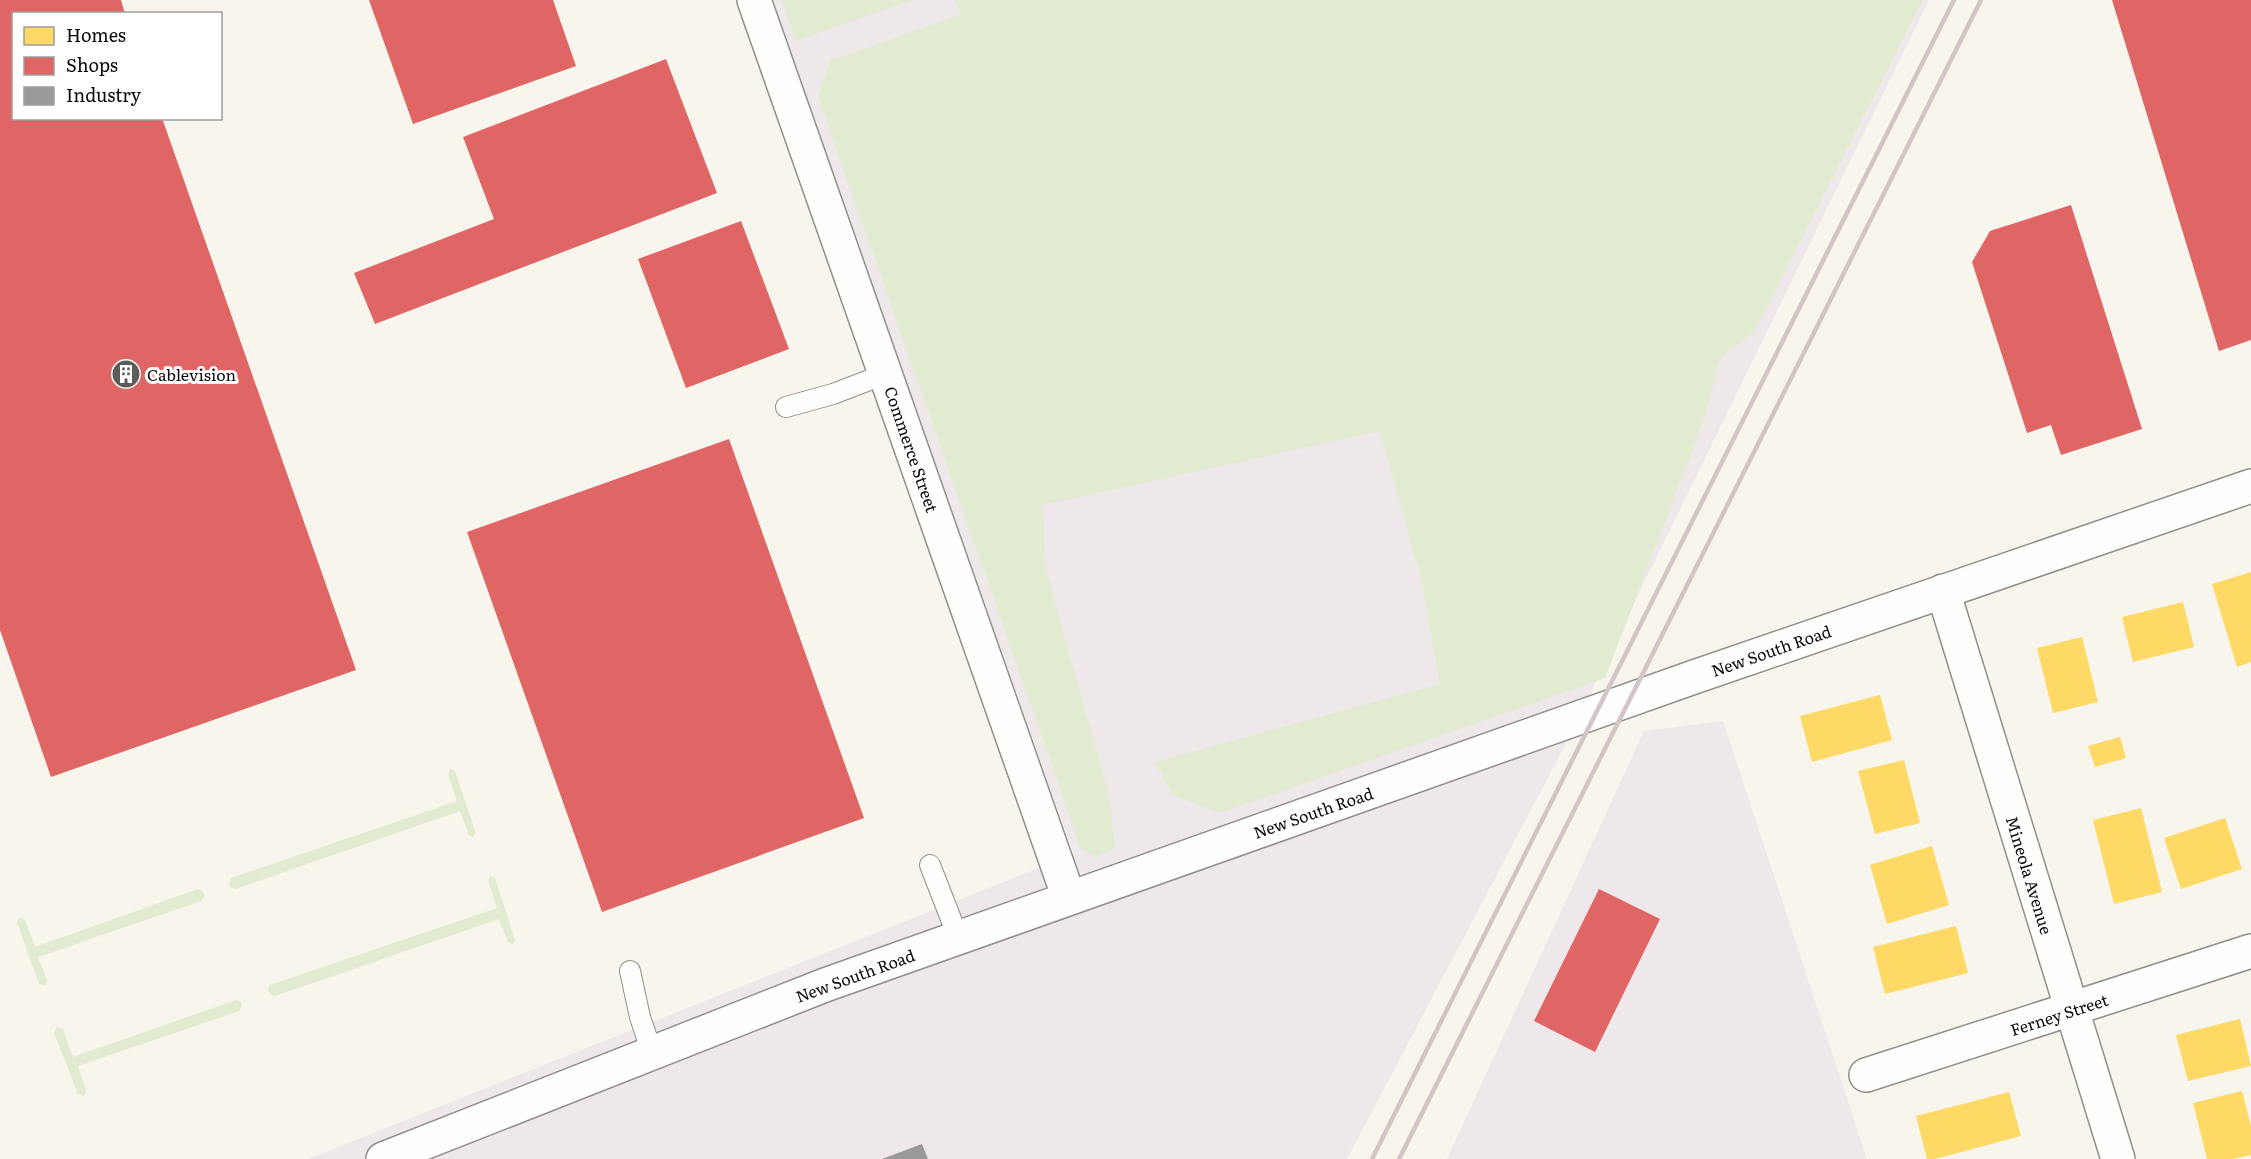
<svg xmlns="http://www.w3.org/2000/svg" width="2251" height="1159" viewBox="0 0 2251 1159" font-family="Literata,serif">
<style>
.industrial{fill:#eee8ea}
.green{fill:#e1ebcf}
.homes{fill:#ffd966}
.shops{fill:#e06666}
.industry{fill:#999}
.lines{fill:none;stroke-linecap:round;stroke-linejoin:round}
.service-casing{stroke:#918f8c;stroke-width:22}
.minor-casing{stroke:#918f8c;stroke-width:36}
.tertiary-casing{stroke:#918f8c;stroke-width:36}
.service{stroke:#fefefc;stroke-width:20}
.minor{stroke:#fefefc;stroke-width:33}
.tertiary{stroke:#fefefc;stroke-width:33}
.rail{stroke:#d3c5c5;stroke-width:4.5}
.labels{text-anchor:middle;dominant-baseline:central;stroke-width:6;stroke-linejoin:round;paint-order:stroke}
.poi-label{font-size:16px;fill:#090909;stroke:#fff;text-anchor:start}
.street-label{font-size:16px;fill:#090909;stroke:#fff}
</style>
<rect width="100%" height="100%" fill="#f8f5ed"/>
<g class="industrial">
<path d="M770,0H1929L1560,755L1347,1159H308L1074,854Z"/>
<path d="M1723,721L1867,1159H1447L1644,731Z"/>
</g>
<g class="green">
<path d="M782,0H912L796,41Z"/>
<path d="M955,0H1923L1754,332L1721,357L1702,425L1605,678L1220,813L1172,795L1155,762L1440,684L1422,582L1380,431L1043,505L1045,567L1109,796L1115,848L1096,857L1081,848L818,96L830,61L960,15Z"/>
<path d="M450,768L455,771L476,833L473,837L469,835L460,811L235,889L230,887L229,883L231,878L457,801L448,774Z"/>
<path d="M490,876L495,878L515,940L512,945L508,942L499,919L275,996L270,994L268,990L270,985L497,908L488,881Z"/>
<path d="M198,889L203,892L205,896L201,901L38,957L47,981L45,985L39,984L17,922L20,917L25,920L35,947Z"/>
<path d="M236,1000L241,1002L242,1006L239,1011L78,1066L86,1091L84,1096L78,1094L54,1033L57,1027L63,1029L73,1057Z"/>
</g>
<g class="homes">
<path d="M2251,572V662L2237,667L2212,584Z"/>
<path d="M2183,602L2194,647L2133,662L2122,617Z"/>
<path d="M2082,637L2098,702L2053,713L2037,648Z"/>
<path d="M1880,695L1892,740L1812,762L1800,716Z"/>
<path d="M2120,737L2126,758L2095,767L2088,746Z"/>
<path d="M1904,760L1920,823L1875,834L1858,771Z"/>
<path d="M2141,808L2162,892L2114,904L2093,820Z"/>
<path d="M2225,818L2242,869L2181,889L2164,838Z"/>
<path d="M1932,846L1949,905L1887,924L1870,865Z"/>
<path d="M1956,926L1968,973L1885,994L1873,947Z"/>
<path d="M2240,1019L2251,1066L2188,1081L2176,1035Z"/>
<path d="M2242,1091L2251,1126V1155L2234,1159H2207L2193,1103Z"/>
<path d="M2009,1092L2021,1136L1935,1159H1927L1916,1116Z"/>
</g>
<g class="shops">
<path d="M0,0H121L125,14H14V118H162L356,670L51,777L0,630Z"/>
<path d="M369,0H553L576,66L413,124Z"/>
<path d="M2112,0H2251V340L2219,351Z"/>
<path d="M666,59L717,193L375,324L354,273L494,219L463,137Z"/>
<path d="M2071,205L2142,429L2061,455L2051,425L2027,433L1972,262L1990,231Z"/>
<path d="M741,221L789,349L686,388L638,259Z"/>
<path d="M729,439L864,818L602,912L467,532Z"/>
<path d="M1599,889L1660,919L1595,1052L1534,1021Z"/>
</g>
<path class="industry" d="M922,1144L928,1159H882Z"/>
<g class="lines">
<g class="service-casing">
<g id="service">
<path d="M786,407L833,394L885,374"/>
<path d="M930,865L958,937"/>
<path d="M630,971L640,1017L652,1053"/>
</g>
</g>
<g class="minor-casing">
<g id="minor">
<path d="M754,0L1069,898"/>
<path d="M1943,591L2118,1159"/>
<path d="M1866,1075L2251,951"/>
</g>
</g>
<g class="tertiary-casing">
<path id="tertiary" d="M383,1159L825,985L1694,677L2251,486"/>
</g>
<use href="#service" class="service"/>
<use href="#minor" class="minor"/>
<use href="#tertiary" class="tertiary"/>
<g class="rail">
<path d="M1372,1159L1954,0"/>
<path d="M1399,1159L1981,0"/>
</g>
</g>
<defs>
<g id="building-disc" transform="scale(1.5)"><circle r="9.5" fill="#5d5c59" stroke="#fff"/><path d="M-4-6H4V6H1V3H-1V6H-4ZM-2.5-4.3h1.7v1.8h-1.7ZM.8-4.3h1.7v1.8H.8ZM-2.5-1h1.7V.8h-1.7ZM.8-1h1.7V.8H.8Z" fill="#fff"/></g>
</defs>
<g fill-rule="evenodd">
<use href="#building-disc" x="126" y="374"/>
</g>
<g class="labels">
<g class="poi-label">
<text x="147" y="374">Cablevision</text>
</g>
<g class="street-label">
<text transform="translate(912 449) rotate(71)">Commerce Street</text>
<text transform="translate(1771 650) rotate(-19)">New South Road</text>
<text transform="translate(1313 812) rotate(-19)">New South Road</text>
<text transform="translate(2030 875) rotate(73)">Mineola Avenue</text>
<text transform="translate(855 975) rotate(-20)">New South Road</text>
<text transform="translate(2059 1014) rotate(-18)">Ferney Street</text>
</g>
</g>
<rect x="12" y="12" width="210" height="108" fill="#ffffff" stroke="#9d9d9d" stroke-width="1.5"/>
<rect x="24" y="27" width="30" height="18" fill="#ffd966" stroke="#9d9d9d" stroke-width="1.5"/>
<text x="66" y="42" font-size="18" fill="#090909">Homes</text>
<rect x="24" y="57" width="30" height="18" fill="#e06666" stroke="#9d9d9d" stroke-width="1.5"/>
<text x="66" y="72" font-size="18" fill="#090909">Shops</text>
<rect x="24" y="87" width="30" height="18" fill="#999999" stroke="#9d9d9d" stroke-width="1.5"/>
<text x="66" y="102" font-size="18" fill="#090909">Industry</text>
</svg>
